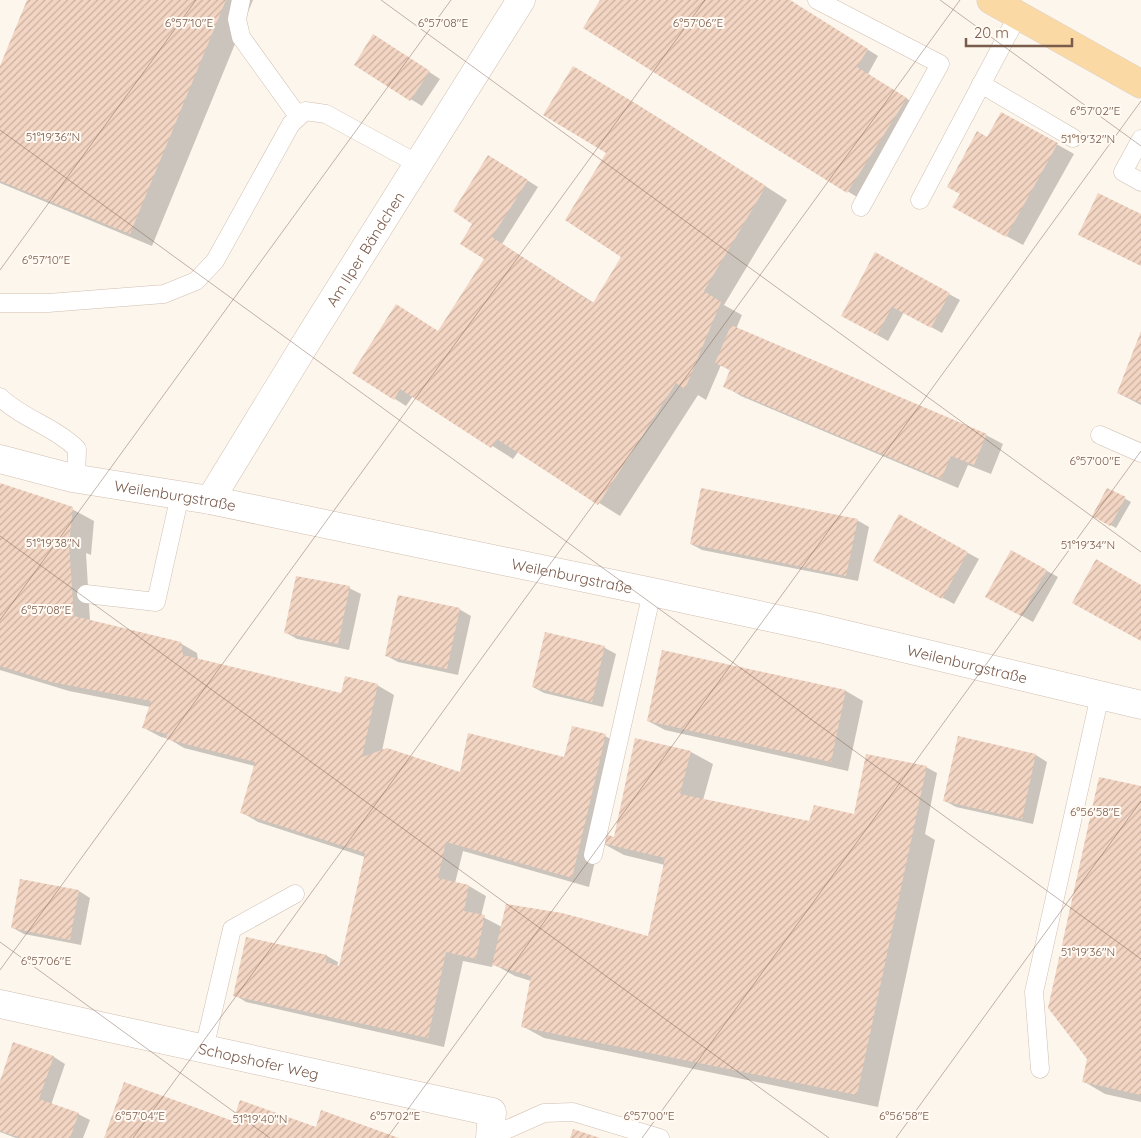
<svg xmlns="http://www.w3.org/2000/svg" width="1141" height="1138" viewBox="0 0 1141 1138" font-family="Quicksand,sans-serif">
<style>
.shadow{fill:#0003;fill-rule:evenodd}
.building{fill:url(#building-hatch)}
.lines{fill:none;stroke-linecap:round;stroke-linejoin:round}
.service-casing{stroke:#d1beb0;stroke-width:19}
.minor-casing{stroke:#d1beb0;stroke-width:29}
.primary-casing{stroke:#dad1cd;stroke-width:29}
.service{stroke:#fff;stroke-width:18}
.minor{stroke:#fff;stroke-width:28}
.primary{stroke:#fbd9a5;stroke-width:28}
.ticks{fill:none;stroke:#7a5c4d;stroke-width:1;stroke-opacity:0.45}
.labels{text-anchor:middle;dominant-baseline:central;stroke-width:4;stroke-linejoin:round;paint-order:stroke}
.street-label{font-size:15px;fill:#7a5c4d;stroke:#fffaf3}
.ticks-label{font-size:12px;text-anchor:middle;fill:#7a5c4d;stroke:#fffaf3;stroke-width:4;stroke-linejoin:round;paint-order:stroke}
</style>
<defs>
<pattern id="building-hatch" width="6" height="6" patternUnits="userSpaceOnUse" patternTransform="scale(1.25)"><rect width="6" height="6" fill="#f3d5c3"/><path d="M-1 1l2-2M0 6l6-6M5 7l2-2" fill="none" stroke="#cab0a1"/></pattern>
</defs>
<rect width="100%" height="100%" fill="#fdf6ec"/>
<g class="shadow">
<path d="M29,0H253L152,246L0,183V69Z"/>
<path d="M602,0H789L878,56L868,74L923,109L865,202L584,28Z"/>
<path d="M385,43L440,79L422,106L355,65Z"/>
<path d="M573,68L657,117L787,200L724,305L742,315L736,329L986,435L1003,444L991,474L968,465L958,488L741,396L725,386L731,371L721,365L706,400L698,395L620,516L518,452L513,459L413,396L406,406L353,372L438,332L486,259L474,224L500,163L538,187L502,244L594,303L623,257L608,152Z"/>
<path d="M1002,113L1074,154L1023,245L971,217L988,139Z"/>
<path d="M949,294L960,300L942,333L904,312L888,341L842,315Z"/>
<path d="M1141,334V405L1118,393Z"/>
<path d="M0,485L72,509L94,521L91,555L86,553L90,621L180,643L197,653L198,660L342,694L377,685L394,695L382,751L461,774L565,759L605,736L622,745L602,834L615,839L636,740L691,752L713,764L703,800L810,823L855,815L926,767L937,773L925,834L935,840L878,1107L544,1038L522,1026L531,981L515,976L493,964L492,967L463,961L444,1047L246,1002L235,995L327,956L338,962L337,966L340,967L365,857L258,822L241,812L255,766L184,748L169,739L161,737L144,728L150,707L69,691L0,670ZM601,835L602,843L624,855L665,865L649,938L502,927L481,916L486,896L469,886L455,883L463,851L589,887Z"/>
<path d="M1108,489L1131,502L1116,528L1094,516Z"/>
<path d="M899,515L979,559L954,604L886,567Z"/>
<path d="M857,520L869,527L858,581L702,550L691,544Z"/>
<path d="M1011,551L1058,577L1033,622L986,596Z"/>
<path d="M349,588L361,594L349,650L297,639L285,632Z"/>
<path d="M459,609L471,616L458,675L398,662L387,656Z"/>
<path d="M546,633L605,648L616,654L603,707L544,693L533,687Z"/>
<path d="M663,651L846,691L863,701L848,771L665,730L648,721Z"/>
<path d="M958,738L1036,755L1047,762L1033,824L956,807L945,801Z"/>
<path d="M1141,788V1102L1105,1094L1083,1081Z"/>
<path d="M79,891L90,898L81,945L24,934L13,928Z"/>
<path d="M54,1057L65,1064L51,1105L78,1114L90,1120L83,1138H16L0,1132V1085Z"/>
</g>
<g class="building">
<path d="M27,0H226L130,234L0,181V66Z"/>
<path d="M600,0H790L868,49L857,67L907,98L847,193L583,28Z"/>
<path d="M373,34L430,71L410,101L354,65Z"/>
<path d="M573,66L635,103L766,186L704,291L721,302L685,389L676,383L598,505L497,439L491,448L400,389L394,400L352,373L396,304L438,331L484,259L460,244L472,224L453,211L488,155L528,180L492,237L593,303L621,257L565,220L606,153L543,115Z"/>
<path d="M1001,112L1058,143L1006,237L952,207L960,194L947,187L977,131L987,137Z"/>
<path d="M1098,193L1141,214V266L1078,235Z"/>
<path d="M875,252L950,293L931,328L892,307L877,335L841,316Z"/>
<path d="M731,325L987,434L974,465L951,456L941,479L723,387L730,370L715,363Z"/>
<path d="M1141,331V403L1117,393Z"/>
<path d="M0,483L73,507L69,544L74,616L181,642L183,655L341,693L345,676L378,684L362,757L387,748L460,772L468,733L564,757L572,726L606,734L572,878L446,842L438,878L469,885L464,911L485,915L476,959L446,952L428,1038L233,996L246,937L327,955L326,962L339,966L365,853L240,813L255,762L166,739L167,734L142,728L151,701L51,682L0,666Z"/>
<path d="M701,488L858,519L846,576L690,544Z"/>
<path d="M1107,488L1126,497L1110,526L1092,516Z"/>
<path d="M899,514L968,552L942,599L873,561Z"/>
<path d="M1011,550L1047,570L1021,616L985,597Z"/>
<path d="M1096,559L1141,585V641L1072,603Z"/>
<path d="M296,576L350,586L338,644L284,633Z"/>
<path d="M398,595L460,608L447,669L385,656Z"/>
<path d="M545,632L605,646L592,702L532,687Z"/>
<path d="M662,650L846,690L831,762L647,721Z"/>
<path d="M958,736L1036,754L1022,819L943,801Z"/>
<path d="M635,738L691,751L680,794L809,821L814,805L854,814L866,754L927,766L857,1095L521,1027L531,976L492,965L506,904L562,913L648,936L665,858L601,843L602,833L614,837Z"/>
<path d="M1099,777L1141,786V1095L1082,1082L1087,1059L1048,1008Z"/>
<path d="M20,879L79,890L70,940L11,928Z"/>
<path d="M13,1042L54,1056L39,1099L79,1113L70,1138H21L0,1131V1081Z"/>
<path d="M124,1082L233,1121L240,1100L316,1127L321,1110L399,1138H104Z"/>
<path d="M573,1129L600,1138H570Z"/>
</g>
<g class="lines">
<g class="service-casing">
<g id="service">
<path d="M241,0L237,19L241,37L298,116"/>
<path d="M817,0L940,64L861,207"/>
<path d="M981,84L1073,138"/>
<path d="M1141,139L1123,172L1141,182"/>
<path d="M920,200L1018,15"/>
<path d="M0,303H48L164,294L196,281L215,261L291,124L305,111L326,114L418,164"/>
<path d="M0,397C23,419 55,427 77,449L76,479"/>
<path d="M1100,435L1141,453"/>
<path d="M86,594L156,602L180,495"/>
<path d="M593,855L652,592"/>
<path d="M204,1049L232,929L295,894"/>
<path d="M1040,1069L1034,992L1100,695"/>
<path d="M490,1137L544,1113L573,1112L660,1138"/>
</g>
</g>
<g class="minor-casing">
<g id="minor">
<path id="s1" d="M0,459L72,478L210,500L652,592L819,628L1141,705"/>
<path id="s2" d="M210,500L312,333L521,0"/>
<path id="s3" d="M0,1004L492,1112L490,1138"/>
</g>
</g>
<g class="primary-casing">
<path id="primary" d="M991,0L1141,84"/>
</g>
<use href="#service" class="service"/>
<use href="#minor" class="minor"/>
<use href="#primary" class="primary"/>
</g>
<path class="ticks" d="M381,0L1141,552M940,0L1141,146M0,130L1141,959M0,270L196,0M0,536L829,1138M0,620L451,0M0,942L270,1138M0,970L705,0M133,1138L960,0M387,1138L1141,101M642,1138L1141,451M896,1138L1141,801"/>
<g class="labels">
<g class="street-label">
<text stroke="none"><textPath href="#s2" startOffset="295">Am Ilper Bändchen</textPath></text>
<text stroke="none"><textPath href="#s1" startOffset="179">Weilenburgstraße</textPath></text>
<text stroke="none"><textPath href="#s1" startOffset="584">Weilenburgstraße</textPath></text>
<text stroke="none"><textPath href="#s1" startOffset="989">Weilenburgstraße</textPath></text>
<text stroke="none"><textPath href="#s3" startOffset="265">Schopshofer Weg</textPath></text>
</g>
</g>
<g class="ticks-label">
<text x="443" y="27">6°57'08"E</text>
<text x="189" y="27">6°57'10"E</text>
<text x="698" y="27">6°57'06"E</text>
<text x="1095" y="115">6°57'02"E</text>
<text x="53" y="141">51°19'36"N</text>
<text x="1088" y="143">51°19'32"N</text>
<text x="46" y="264">6°57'10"E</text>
<text x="1095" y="465">6°57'00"E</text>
<text x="53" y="547">51°19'38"N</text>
<text x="1088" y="549">51°19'34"N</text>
<text x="46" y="614">6°57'08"E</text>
<text x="1095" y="816">6°56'58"E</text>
<text x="1088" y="956">51°19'36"N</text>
<text x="46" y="965">6°57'06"E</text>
<text x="140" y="1120">6°57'04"E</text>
<text x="395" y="1120">6°57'02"E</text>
<text x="649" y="1120">6°57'00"E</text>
<text x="904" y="1120">6°56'58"E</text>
<text x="260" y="1123">51°19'40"N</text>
</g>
<path d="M966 38v8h106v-8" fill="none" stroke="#7a5c4d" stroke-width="2.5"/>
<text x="974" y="38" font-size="15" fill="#7a5c4d" stroke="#fffaf3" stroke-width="4" paint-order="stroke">20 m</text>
</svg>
